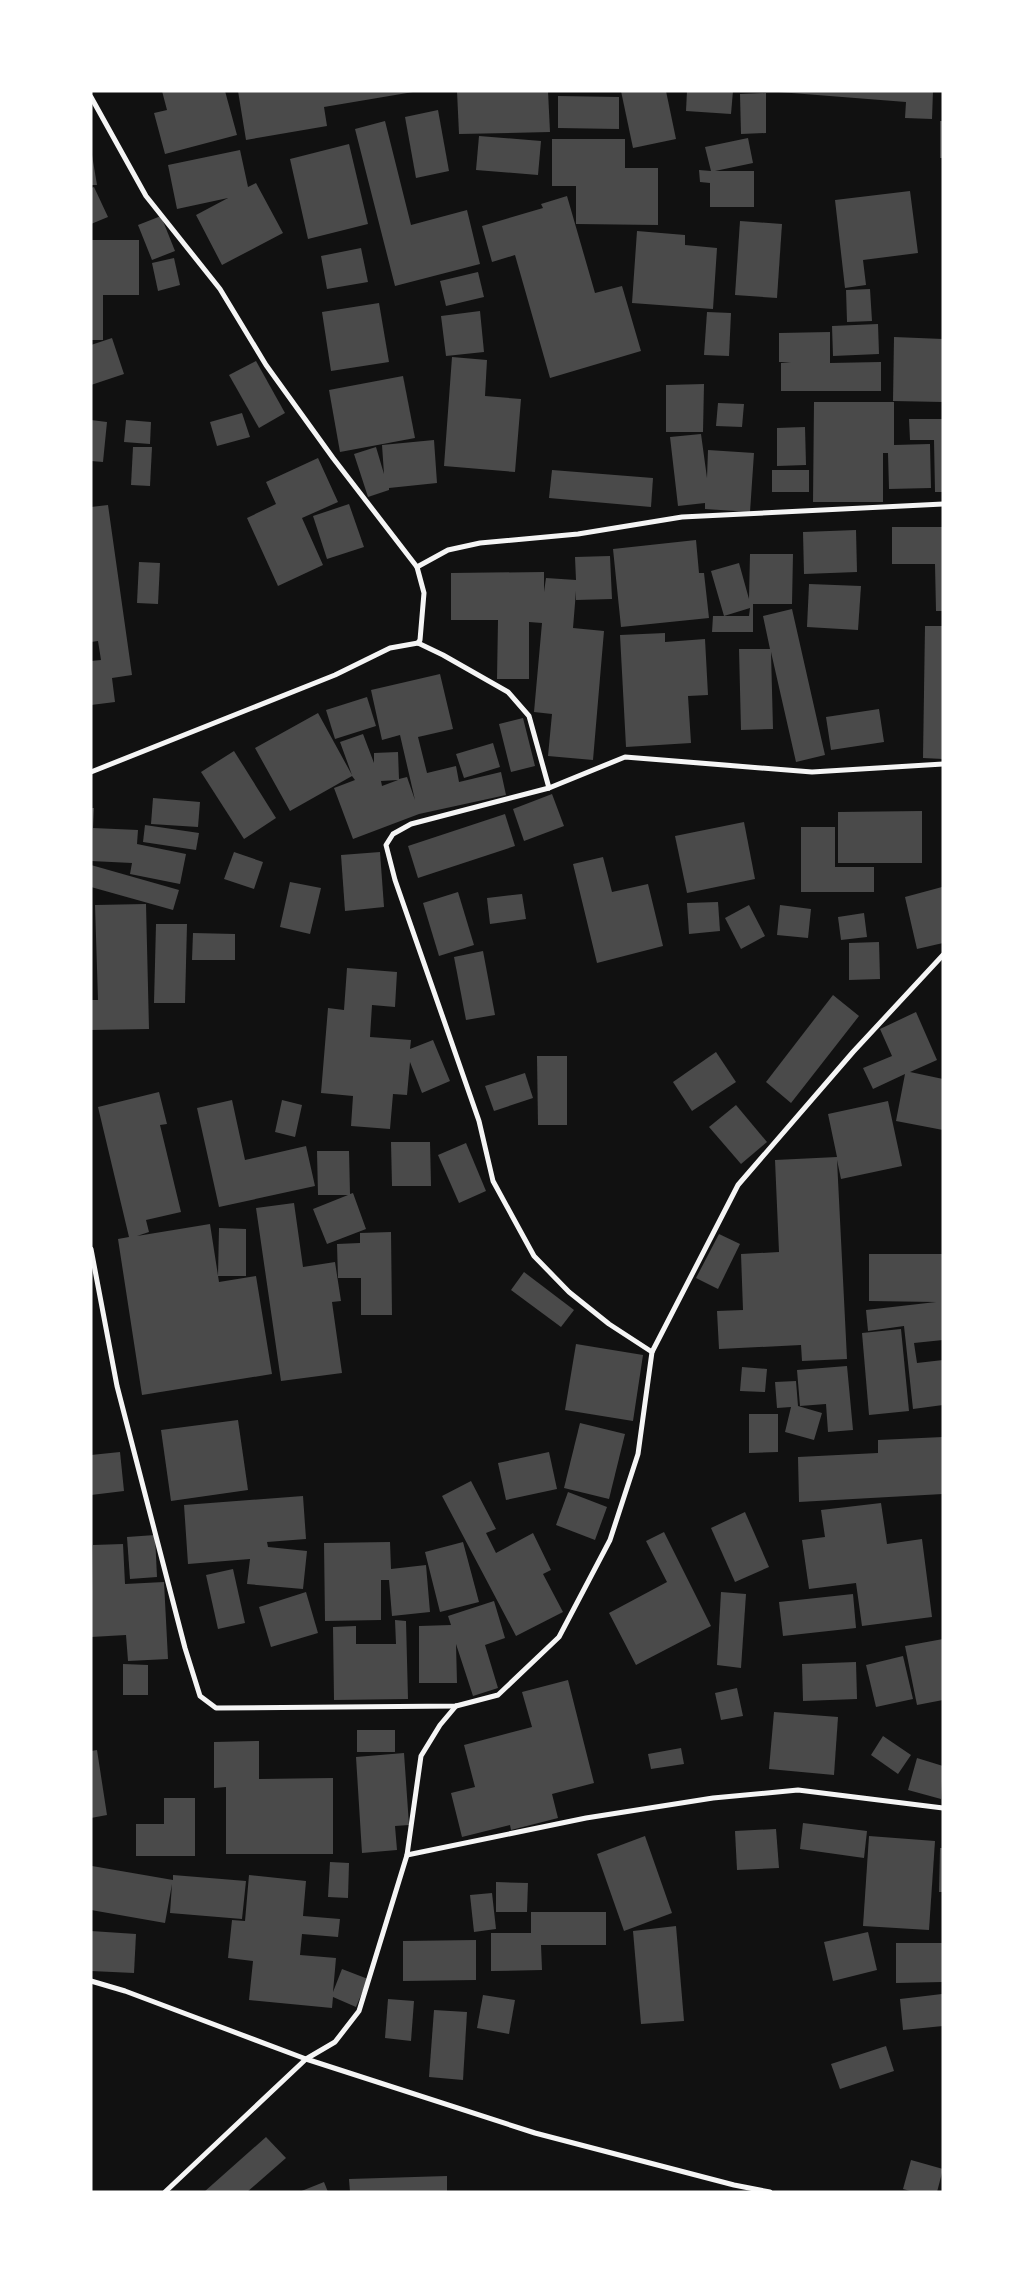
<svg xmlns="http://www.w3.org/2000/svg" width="1034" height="2283" viewBox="0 0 1034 2283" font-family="'Source Serif 4',serif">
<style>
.building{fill:#4a4a4a;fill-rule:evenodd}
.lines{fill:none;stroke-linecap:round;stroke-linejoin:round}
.minor{stroke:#f5f5f5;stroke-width:5}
</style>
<rect width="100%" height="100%" fill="#111"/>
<g class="building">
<path d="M162,91H225L237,135L165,154L154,113L167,110Z"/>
<path d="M238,91H413V92L324,107L327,126L246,140Z"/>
<path d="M457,91H548L550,132L459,134Z"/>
<path d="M621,91H666L676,139L633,148Z"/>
<path d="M687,91H733L731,114L686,111Z"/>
<path d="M766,91H933L932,119L905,118L906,102Z"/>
<path d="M766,93V133L741,134L740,94Z"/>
<path d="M558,96L619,97V129L558,128Z"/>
<path d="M438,110L449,171L416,178L405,117Z"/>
<path d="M385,121L411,225L467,210L480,264L395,286L355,129Z"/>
<rect x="940" y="121" width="3" height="37"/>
<path d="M479,136L541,141L538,175L476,170Z"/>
<path d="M748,138L753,163L715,171H754V207H710V183L700,182L699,170L711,171L705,147Z"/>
<path d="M552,139H625V168H658V225L576,224V186H552Z"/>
<path d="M349,144L368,224L308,239L290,159Z"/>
<path d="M91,149L97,185H91Z"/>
<path d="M240,150L248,187L256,183L283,233L222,265L196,215L228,198L177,209L168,165Z"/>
<path d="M94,187L108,217L91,224V188Z"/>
<path d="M910,191L918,253L863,260L866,285L845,288L835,200Z"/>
<path d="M567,196L595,293L622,286L641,351L550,378L515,255L492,262L482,226L543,208L541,204Z"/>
<path d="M161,216L175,251L152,260L138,225Z"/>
<path d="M740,221L782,224L777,298L735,295Z"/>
<path d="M637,231L685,235V245L717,248L713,309L632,303Z"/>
<path d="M91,240H139V295H103V340H91Z"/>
<path d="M361,248L368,282L327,289L321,256Z"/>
<path d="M174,258L180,285L158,291L152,263Z"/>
<path d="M478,272L484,297L446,306L440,281Z"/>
<path d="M870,289L872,321L847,322L846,290Z"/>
<path d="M379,303L389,362L331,371L322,312Z"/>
<path d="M480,311L484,352L446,356L441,316Z"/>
<path d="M707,312L731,313L729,356L704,355Z"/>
<path d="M878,324L879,354L833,356L832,326Z"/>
<path d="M830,332V363L881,362V391H781V363L791,362H779V333Z"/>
<path d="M894,337L943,339V402L893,401Z"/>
<path d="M112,338L124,374L91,385V345Z"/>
<path d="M452,357L487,360L485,396L521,399L515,472L444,466Z"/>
<path d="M256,361L285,413L259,428L229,375Z"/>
<path d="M403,376L415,438L340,452L329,390Z"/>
<path d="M704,384L703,432H666V385Z"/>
<path d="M814,402H894V445L930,444L931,488L889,489L888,453H883V502H813Z"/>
<path d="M718,403L744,404L742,427L716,426Z"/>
<path d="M242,413L250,437L217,446L210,422Z"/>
<path d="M909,419H943V492H935L934,440H910Z"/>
<path d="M91,420L107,422L103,462L91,461Z"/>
<path d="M126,420L151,422L150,444L124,442Z"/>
<path d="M805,427L806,465L777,466V428Z"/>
<path d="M701,434L707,478L708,450L754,453L750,512L705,509V503L678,506L670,437Z"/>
<path d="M434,440L437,483L389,488V490L368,497L354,454L376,447L384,474L382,445Z"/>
<path d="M133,447H152L150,486L131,485Z"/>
<path d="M318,458L338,502L302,518L323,565L278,586L247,518L276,504L266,482Z"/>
<path d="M552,470L653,478L651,507L549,498Z"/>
<rect x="772" y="470" width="37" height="22"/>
<path d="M349,504L364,547L327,559L313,516Z"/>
<path d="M108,505L132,675L112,678L115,702L91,705V661L101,660L98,641L91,642V507Z"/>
<path d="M892,527H943V611H936L935,564H892Z"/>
<path d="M856,530L857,572L804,574L803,532Z"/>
<path d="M696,540L699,573H704L709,618L621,627L613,549Z"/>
<path d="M750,554H793L792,604H753V632H712L713,616H749L750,608L724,616L711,571L739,563L749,599Z"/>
<path d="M610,556L612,599L576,600V591L573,628L604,631L593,760L548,756L552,714L534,712L542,623L529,622V679H497L498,620H451V573L544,572V592L546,578L576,580L575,557Z"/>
<path d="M139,562L160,563L158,604L137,603Z"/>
<path d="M809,584L861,586L858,630L807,627Z"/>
<path d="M792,609L825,755L796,762L771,652L773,729L741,730L739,649H770L763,616Z"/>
<path d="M925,626H943V759L923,758Z"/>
<path d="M665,633V642L705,639L708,695L688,696L691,743L626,747L620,635Z"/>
<path d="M440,674L453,729L418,737L427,773L456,766L459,782L501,772L506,795L419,814L353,839L334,788L355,780L352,776L290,811L255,748L318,713L352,775L340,742L363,734L374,763V753L398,752L399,779L407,777L415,800L400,735L382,740L371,690ZM398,780L382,786L381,781Z"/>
<path d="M367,697L376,726L335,739L326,710Z"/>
<path d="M879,709L884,742L831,750L826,717Z"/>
<path d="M523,718L535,766L511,772L499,724Z"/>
<path d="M493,743L500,767L464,778L456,754Z"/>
<path d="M234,751L276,818L244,839L201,772Z"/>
<path d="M552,794L564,826L524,841L513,809Z"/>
<path d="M153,798L200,802L198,827L151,824Z"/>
<path d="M91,808H94L93,828L138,830L137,844L186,854L180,884L130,874L132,863L91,861Z"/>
<path d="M922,811V863H838V812Z"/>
<path d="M505,814L515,846L418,878L408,846Z"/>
<path d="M744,822L755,879L687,893L675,836Z"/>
<path d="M145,825L199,833L196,850L143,842Z"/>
<path d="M801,827H835V867H874V892H801Z"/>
<path d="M234,852L263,862L254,889L224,879Z"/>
<path d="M380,852L384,907L345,911L341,855Z"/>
<path d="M603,857L612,892L648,884L663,946L597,963L573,864Z"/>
<path d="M91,865L179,890L173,910L91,887Z"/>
<path d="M290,882L321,888L310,934L280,927Z"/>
<path d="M942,887L943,943L917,949L905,897Z"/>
<path d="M458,892L474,945L439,956L423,903Z"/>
<path d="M522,894L526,919L490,924L487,898Z"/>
<path d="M718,902L720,931L689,934L687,903Z"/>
<path d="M146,904L149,1029L91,1030V1000H98L95,905Z"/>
<path d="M749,905L765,936L741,949L725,918Z"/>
<path d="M780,905L811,909L808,938L777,935Z"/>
<path d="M864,913L867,937L841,940L838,917Z"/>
<path d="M156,924H187L185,1003H154Z"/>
<path d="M193,933L235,934V960H192Z"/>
<path d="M879,942L880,979L849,980V943Z"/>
<path d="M483,951L495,1015L466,1020L454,957Z"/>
<path d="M347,968L397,972L395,1007L372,1005L370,1037L411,1040L410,1049L433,1040L450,1081L422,1093L410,1062L407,1095L393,1094L390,1129L351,1126L353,1096L321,1093L328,1008L344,1010Z"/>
<path d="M833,995L859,1016L791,1103L766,1082Z"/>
<path d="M916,1012L937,1060L910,1072L943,1079V1130L896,1121L905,1074L873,1089L863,1068L892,1056L880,1029Z"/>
<path d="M716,1052L736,1082L692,1111L673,1082Z"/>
<path d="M537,1056H567V1125H538Z"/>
<path d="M525,1073L533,1098L494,1111L485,1086Z"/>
<path d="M159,1092L167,1124L160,1125L181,1212L146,1220L149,1232L137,1236L210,1224L219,1282L256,1276L272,1374L142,1395L118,1239L129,1237L98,1107Z"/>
<path d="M232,1100L245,1160L306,1146L315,1186L219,1207L197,1108Z"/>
<path d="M282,1100L302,1105L295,1137L275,1132Z"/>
<path d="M888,1101L902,1166L841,1179L837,1160L847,1359L802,1361L801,1345L719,1349L717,1311L743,1310L741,1254L779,1252L775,1160L837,1157L828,1114Z"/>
<path d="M736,1105L767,1142L741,1164L709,1127Z"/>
<path d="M391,1142H430L431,1186H392Z"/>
<path d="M466,1143L486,1191L459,1203L438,1155Z"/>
<path d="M317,1151H349L350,1194L353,1193L366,1229L327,1244L313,1209L348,1195H318Z"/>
<path d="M294,1203L303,1267L335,1262L341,1301L332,1302L342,1373L281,1381L256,1208Z"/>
<path d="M219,1228L246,1229V1276H218Z"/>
<path d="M391,1232L392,1315H361V1278H338L337,1244L360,1243V1233Z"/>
<path d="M719,1234L740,1244L718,1289L696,1278Z"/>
<path d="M869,1254H943V1340L914,1343L917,1363L943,1360V1405L913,1409L904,1326L868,1331L866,1310L936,1302L869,1301Z"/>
<path d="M524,1272L574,1310L561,1327L511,1290Z"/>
<path d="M901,1329L909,1411L869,1415L862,1333Z"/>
<path d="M576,1344L643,1355L633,1421L565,1410Z"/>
<path d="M847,1366L853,1430L828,1432L826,1404L800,1406L797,1370Z"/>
<path d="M742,1367L767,1369L765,1392L740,1391Z"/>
<path d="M796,1381L798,1406L822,1413L814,1440L785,1432L791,1407L777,1408L775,1382Z"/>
<path d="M749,1414H778V1452L749,1453Z"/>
<path d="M238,1420L248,1490L171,1501L161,1430Z"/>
<path d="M580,1423L625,1434L609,1499L564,1488Z"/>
<path d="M943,1437V1494L799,1502L798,1457L878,1453V1440Z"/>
<path d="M120,1452L124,1491L91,1495V1455Z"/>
<path d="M549,1452L557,1489L506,1500L498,1463Z"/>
<path d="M471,1481L496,1529L486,1533L496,1553L533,1533L551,1570L543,1574L563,1612L516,1636L442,1496Z"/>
<path d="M568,1492L607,1507L595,1540L556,1525Z"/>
<path d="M303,1496L306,1539L267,1542L268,1547L307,1551L303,1589L247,1584L250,1559L188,1564L184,1505Z"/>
<path d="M881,1503L887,1544L922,1539L932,1617L862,1626L856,1583L809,1589L802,1540L825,1537L821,1510Z"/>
<path d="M745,1512L769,1567L735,1582L711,1528Z"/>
<path d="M664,1532L711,1626L636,1665L609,1613L667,1582L646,1541Z"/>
<path d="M155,1535L157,1577L130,1579L127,1537Z"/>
<path d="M390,1542L391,1569L426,1565L430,1612L392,1616L389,1580H381V1620L325,1621L324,1543Z"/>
<path d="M463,1542L479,1602L440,1612L425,1552Z"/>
<path d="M123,1544L125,1584L164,1582L168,1659L128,1661L126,1635L91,1637L93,1545Z"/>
<path d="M233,1569L245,1623L218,1629L206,1575Z"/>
<path d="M306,1592L318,1633L271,1647L259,1607Z"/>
<path d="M721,1592L746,1594L741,1668L717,1665Z"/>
<path d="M853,1594L856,1628L783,1636L779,1602Z"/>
<path d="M494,1601L505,1638L485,1645L498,1688L473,1696L456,1644L457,1683H419V1626L451,1625L448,1616Z"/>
<path d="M395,1620L406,1621L408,1699L334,1700L333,1627L356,1626V1644H396Z"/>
<path d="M943,1639V1700L917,1705L905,1646Z"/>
<path d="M903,1656L913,1699L876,1707L866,1665Z"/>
<path d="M856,1662L857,1699L803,1701L802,1664Z"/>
<path d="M123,1664L148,1665V1695H123Z"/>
<path d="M568,1680L594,1783L552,1794L558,1818L511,1830L510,1825L462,1837L451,1793L475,1787L464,1745L532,1727L522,1692Z"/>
<path d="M737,1688L743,1716L721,1720L715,1693Z"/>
<path d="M774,1712L838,1717L834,1775L769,1769Z"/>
<rect x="357" y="1730" width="38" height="22"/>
<path d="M883,1736L911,1755L898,1774L871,1755Z"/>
<path d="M259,1741V1779L333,1778V1854H226V1787L214,1788V1742Z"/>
<path d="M681,1748L684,1764L651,1769L648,1754Z"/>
<path d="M97,1750L107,1815L91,1818V1751Z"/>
<path d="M404,1753L409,1825L395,1826L397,1850L362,1853L356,1757Z"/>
<path d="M917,1758L943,1766L941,1799L908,1790Z"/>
<path d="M164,1798H195V1856H136V1824H164Z"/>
<path d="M803,1823L867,1831L864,1858L800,1849Z"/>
<path d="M776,1829L779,1868L737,1870L735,1831Z"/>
<path d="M645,1836L672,1913L624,1931L597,1854Z"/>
<path d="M869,1836L935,1841L929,1930L863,1926Z"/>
<path d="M940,1848H943V1892H939Z"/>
<path d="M330,1862L349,1863L348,1898L328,1897Z"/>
<path d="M92,1866L173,1880V1875L246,1881L242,1919L170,1913L172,1884L165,1923L91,1910Z"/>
<path d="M249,1875L306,1881L303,1916L340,1919L338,1937L302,1934L300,1955L336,1958L333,1992L342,1969L368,1979L356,2007L333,1997L332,2008L249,2000L253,1961L228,1958L232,1920L245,1921Z"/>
<path d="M496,1882L528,1883L527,1912H496Z"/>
<path d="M492,1893L496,1929L474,1932L470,1895Z"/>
<path d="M531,1912H606V1945H541L542,1970L491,1971V1933H531Z"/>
<path d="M676,1926L684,2021L641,2024L633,1931Z"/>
<path d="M91,1931L136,1934L134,1973L91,1971Z"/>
<path d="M868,1932L877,1970L833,1981L824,1942Z"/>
<path d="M476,1940V1980L403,1981V1941Z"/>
<path d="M896,1943H943V1982L896,1983Z"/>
<path d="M942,1994L943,2026L903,2030L900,1999Z"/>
<path d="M483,1995L515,2000L509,2034L477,2028Z"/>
<path d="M388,1999L414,2001L411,2041L385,2038Z"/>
<path d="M434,2010L467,2012L463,2080L429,2077Z"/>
<path d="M886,2046L894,2071L840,2089L831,2064Z"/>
<path d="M266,2137L286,2158L247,2192H204Z"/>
<path d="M911,2160L943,2169L937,2192H914L903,2189Z"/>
<path d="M447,2176V2192H350L349,2179Z"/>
<path d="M324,2182L328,2192H299Z"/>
</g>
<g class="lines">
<g class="minor">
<path d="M91,97L146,196L220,289L266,365L333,458L417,567L424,593L420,640L418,643"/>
<path d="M417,567L448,550L480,543L578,534L682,517L943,504"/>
<path d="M91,772L335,675L390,648L418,643L443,655L508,692L529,716L549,788"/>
<path d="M91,1249L117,1386L185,1648L200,1696L216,1708L456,1706L498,1695L559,1637L610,1540L638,1454L652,1352L738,1185L853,1052L943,955"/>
<path d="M652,1352L609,1324L569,1292L534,1256L493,1181L479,1121L395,880L386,845L393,834L411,824L549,788L625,757L812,772L943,764"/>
<path d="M407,1855L586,1818L713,1798L798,1790L943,1808"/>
<path d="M91,1981L125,1991L306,2059L535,2133L734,2185L770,2192"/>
<path d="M165,2192L306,2059L335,2042L359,2011L407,1855L421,1756L440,1725L456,1706"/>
</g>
</g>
<rect width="1034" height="2283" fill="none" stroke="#ffffff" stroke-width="185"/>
</svg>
